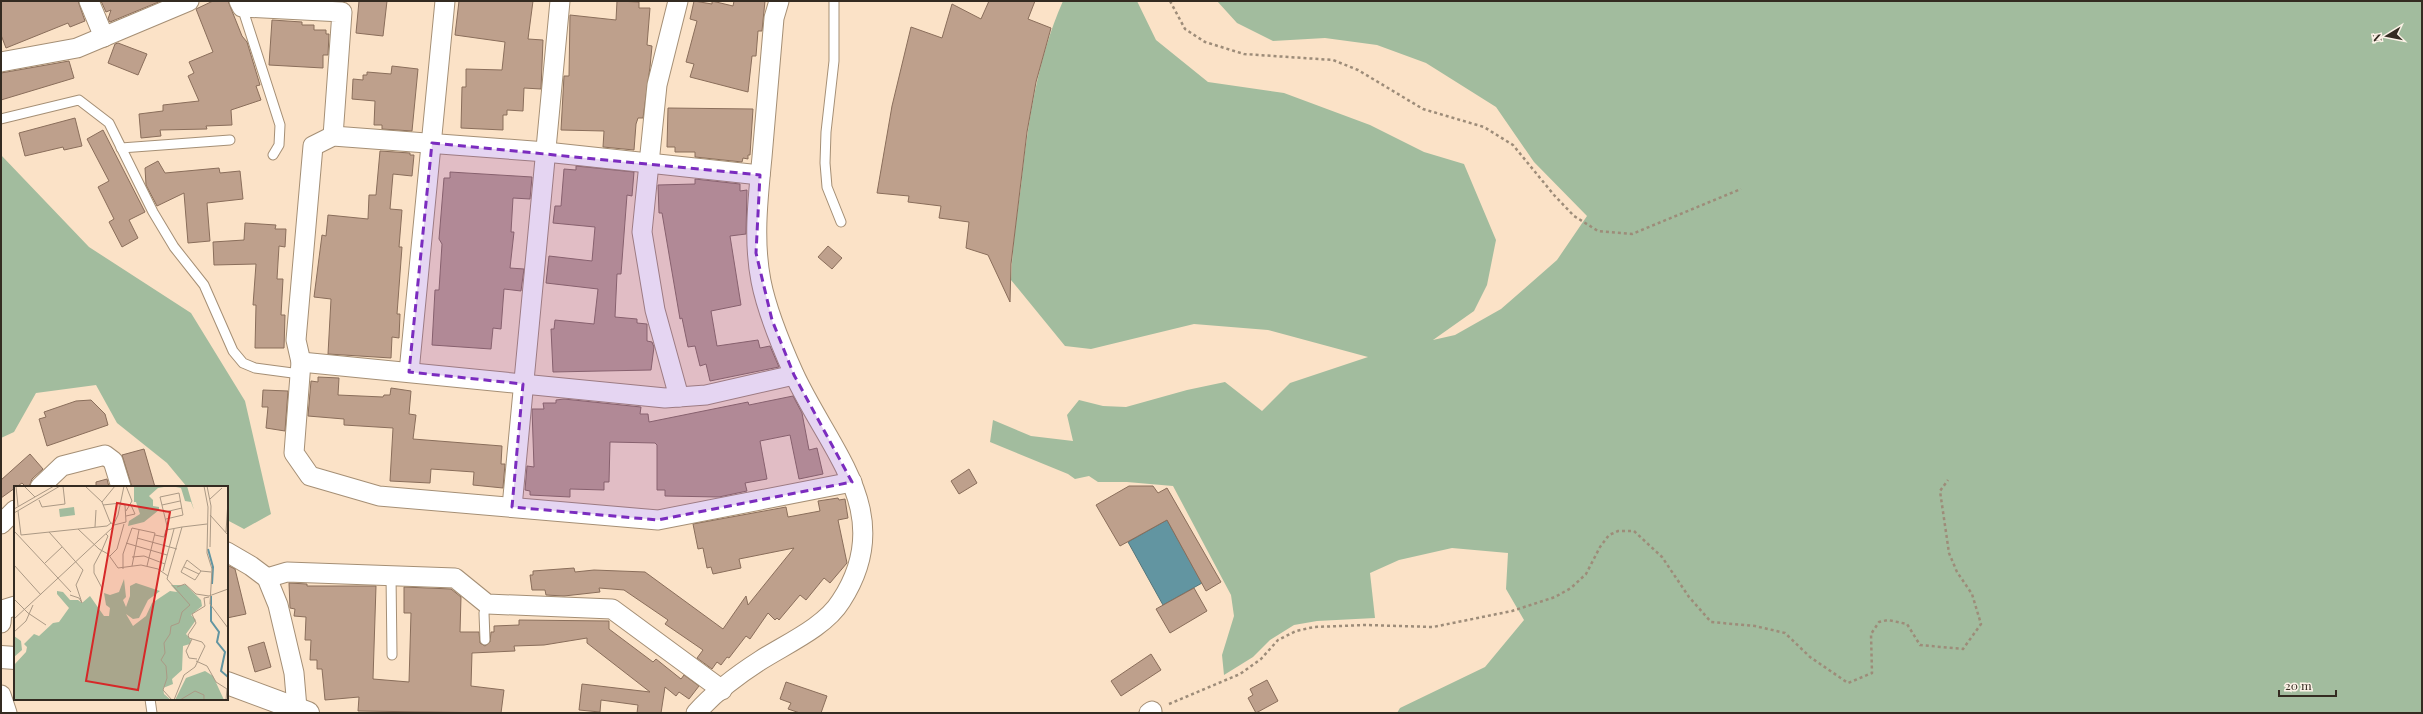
<svg xmlns="http://www.w3.org/2000/svg" width="2423" height="714" viewBox="0 0 2423 714" font-family="'Playfair Display',serif">
<style>
.green{fill:#a2bc9e}
.water{fill:#6295a1;stroke:#54757b}
.building{fill:#bea08c;stroke:#8a6e5b}
.lines{fill:none;stroke-linecap:round;stroke-linejoin:round}
.service-casing{stroke:#a58f75;stroke-width:11}
.minor-casing{stroke:#a58f75;stroke-width:21}
.tertiary-casing{stroke:#a58f75;stroke-width:24}
.path{stroke:#9d8c79;stroke-width:2.5;stroke-dasharray:3 3;stroke-linecap:butt}
.service{stroke:#fff;stroke-width:9}
.minor{stroke:#fff;stroke-width:19}
.tertiary{stroke:#fff;stroke-width:22}
.marked{fill:#7b2cbf;fill-opacity:0.2;stroke:#7b2cbf;stroke-width:3;stroke-dasharray:8 5;stroke-linejoin:round}
.inset-river{fill:none;stroke:#6295a1;stroke-width:2}
.inset-road{fill:none;stroke:#ab9985;stroke-width:1}
.view{fill:#d62828;fill-opacity:0.15;stroke:#d62828;stroke-width:2}
.inset-edge{fill:none;stroke:#342b21;stroke-width:2}
</style>
<rect width="100%" height="100%" fill="#fbe2c7"/>
<g class="green">
<path d="M1063,1H1137L1156,40L1208,82L1284,93L1370,125L1424,152L1464,164L1496,240L1487,285L1474,311L1433,340L1455,335L1501,309L1557,260L1587,216L1534,162L1496,107L1426,63L1377,45L1325,38L1273,41L1237,23L1217,1H2422V713H1397L1400,708L1485,667L1524,620L1506,589L1508,553L1452,548L1399,560L1370,573L1375,618L1317,621L1294,625L1270,640L1253,657L1224,675L1222,655L1234,616L1231,595L1173,486L1127,482H1098L1089,476L1075,479L1068,474L990,442L993,420L1031,436L1073,441L1067,415L1079,400L1103,406L1126,407L1187,390L1225,382L1262,411L1290,383L1368,357L1268,330L1194,324L1091,349L1065,346L1011,280C1012,249 1017,217 1021,186C1028,123 1037,60 1063,1Z"/>
<path d="M1,155L89,247L191,313L245,401L271,514L244,529L227,520V487H187L167,463L117,423L96,385L36,393L14,432L1,438Z"/>
</g>
<path class="water" d="M1167,520L1202,583L1163,605L1128,542Z"/>
<g class="building">
<path d="M1,1H78L85,21L70,27L68,23L6,48L1,35Z"/>
<path d="M101,1H161L110,22L108,19L111,10L106,12Z"/>
<path d="M213,1H228L242,36L247,42L260,85L256,86L261,100L231,110L232,125L206,126L207,129L160,130L161,136L141,138L139,114L163,111V105L199,101L188,76L194,73L189,62L213,52L196,9Z"/>
<path d="M359,1H387L383,36L356,33Z"/>
<path d="M459,1H533L528,39L543,40L541,89L524,88L523,111L507,110V115H503V130L461,128L462,87H466V69L502,70L505,42L455,35Z"/>
<path d="M617,1L639,2V8H650L647,45L652,46L650,67L643,118H638L636,124L634,150L603,147L604,131L561,130L564,76H569L570,15L616,20Z"/>
<path d="M694,1L712,4V1L733,6L734,1H765L762,31H758L756,56H752L748,92L690,77L694,64L686,62L697,21L690,19Z"/>
<path d="M989,1H1035L1028,19L1051,28L1036,82L1027,132L1011,264L1010,302L988,255L966,248L969,222L939,218L941,206L908,202L909,196L877,193L892,106L911,27L942,38L952,4L981,19Z"/>
<path d="M272,20L302,22V25H314V30H326V34H329L328,55H323V68L269,65Z"/>
<path d="M118,43L147,54L138,75L108,63L115,44Z"/>
<path d="M69,61L74,78L1,100V73Z"/>
<path d="M392,66L418,69L412,131L382,129V125H374L375,101L352,99L353,79L363,80V75H367V72L391,74Z"/>
<path d="M668,108L753,109L750,155H748V159L743,158L742,162L695,157V152H675V147H667Z"/>
<path d="M75,118L82,146L64,150L63,147L25,156L19,133Z"/>
<path d="M103,130L145,212L129,220L138,238L122,247L109,222L114,219L98,187L109,181L87,139Z"/>
<path d="M380,151L410,153V155H414L412,176L393,174L390,209L402,210L399,247H402L397,314H400L399,338L392,337L391,358L328,354L331,299L314,297L322,235L326,236L328,215L368,219L369,195H376Z"/>
<path d="M158,161L165,173L219,168L220,173L240,171L243,199L207,203L210,241L188,243L184,193L157,206L146,185L145,168Z"/>
<path d="M576,166L634,172L632,196L627,195L621,274H617L615,317L637,319V323L647,324V341L652,342L654,347L651,370L553,372L551,329H554L555,320L594,324L598,289L546,283L549,256L592,261L595,227L553,223L555,206H561L564,169L576,170Z"/>
<path d="M450,172L532,177L530,199L513,198L511,232H514L510,268L524,269L521,291L504,289L501,329L493,328L491,349L432,345L435,290H439L442,244L439,239L444,178H450Z"/>
<path d="M695,179L740,184V191L747,190L746,234L730,236L741,305L711,311L717,346L758,340L760,348L770,346L779,367L710,381L706,364L700,366L695,346L688,347L682,318L680,319L662,213H659L658,185L695,184Z"/>
<path d="M245,223L276,225L275,229H286L285,247L279,246L277,279H283L281,315H285L284,348H255L256,305H253L256,264L214,265L213,242L244,240Z"/>
<path d="M828,246L842,258L832,269L818,257Z"/>
<path d="M318,377L339,378L338,395L383,397L384,395H390L391,388L411,391L409,414L416,415L413,439L502,446L501,464H505L503,488L473,485L474,472L431,469L430,483L390,481L393,428L344,425V419L308,416L311,381L318,382Z"/>
<path d="M263,390L288,391L285,431L266,428L268,407H262Z"/>
<path d="M793,396L802,413L809,450L817,448L823,474L799,479L790,435L760,441L767,479L745,483L747,491L719,497L665,496V490H657V445L655,443L610,442L609,482H604V490L570,489V497L530,495V491L525,490L527,466L534,467L532,409H544L543,403H556V400L564,399L641,407L640,414H648L649,422L748,402L749,405Z"/>
<path d="M91,400L105,414L108,425L47,446L39,419L46,417L44,412L76,401Z"/>
<path d="M144,449L155,487H132L122,455Z"/>
<path d="M30,454L43,469L32,479L29,487H26L22,483L1,498V480Z"/>
<path d="M969,469L977,483L959,494L951,481Z"/>
<path d="M107,479L109,487H96V482Z"/>
<path d="M1129,486H1153L1158,493L1167,488L1221,582L1206,591L1167,520L1120,546L1096,505Z"/>
<path d="M838,498L839,500L845,499L848,518L838,520L847,563L830,583L824,578L806,600L800,595L779,620L777,618L775,620L768,613L750,639L746,636L729,658L727,657L721,665L717,662L712,669L697,658L703,650L665,624L668,620L624,590L599,588L600,592L564,596L546,595L545,590H532L530,575H533V571L574,568L575,572L594,570L645,572L723,629L746,596L748,605L794,548L739,559L741,568L713,574L711,567L707,568L703,548L698,549L693,524L786,507L788,517L820,511L818,501Z"/>
<path d="M227,565L235,569L246,614L227,618Z"/>
<path d="M289,583L307,584V586H376L373,679L409,682L411,613H404V587L451,589L461,597L460,632H479L480,643L485,646L490,642L491,632H494V626L519,625V620L609,621V629L653,662L656,659L681,679L684,675L699,686L689,699L679,692L676,696L665,687L661,713H637L638,705L601,700L600,712L579,710L582,684L650,692L587,643V638L544,645L514,646L515,651L472,653L471,686L504,690L501,713L358,711L359,697L325,700L322,669H317V660H310L311,640H305L306,617L294,616L295,609L290,608Z"/>
<path d="M1194,588L1207,611L1170,633L1156,609Z"/>
<path d="M264,642L271,667L255,672L248,647Z"/>
<path d="M1151,654L1161,670L1121,696L1111,681Z"/>
<path d="M1267,680L1278,701L1256,713L1248,698L1253,695L1250,689Z"/>
<path d="M786,682L827,696L821,713H800L788,709L791,703L780,699Z"/>
</g>
<g class="lines">
<g class="service-casing">
<g id="service">
<path d="M834,1V61L826,132L825,163L827,187L841,222"/>
<path d="M242,7L280,125L279,145L273,155"/>
<path d="M1,119L79,100L109,123L153,212L174,247L204,285L233,351L243,363L255,368L300,374"/>
<path d="M121,148L230,140"/>
<path d="M391,575L392,655"/>
<path d="M485,640L484,613L487,604"/>
<path d="M150,699L152,713"/>
</g>
</g>
<g class="minor-casing">
<g id="minor">
<path d="M89,1L104,37"/>
<path d="M239,1L242,7L342,12L333,136"/>
<path d="M678,1L657,85L642,232L655,310L679,397"/>
<path d="M1,62L77,48L189,1"/>
<path d="M760,175L546,152L333,136L313,146L296,340L301,362L294,453L310,476L379,496L658,520L852,482"/>
<path d="M301,362L665,398L706,395L794,375"/>
<path d="M409,372L445,1"/>
<path d="M40,487L62,466L105,455L113,461L121,487"/>
<path d="M512,507L560,1"/>
<path d="M1,524L15,510"/>
<path d="M227,552L251,566L267,578L278,605L294,673L297,708L295,713"/>
<path d="M267,578L287,572L455,578L487,604L612,609L722,690"/>
<path d="M1,623L2,610L15,606"/>
<path d="M1,695L7,713"/>
<path d="M696,713C714,693 739,674 761,660C786,644 825,627 841,601C898,514 830,452 794,374C781,345 767,312 761,281C753,240 758,198 762,157C766,111 770,64 774,18L779,1"/>
<path d="M1149,713L1152,711"/>
</g>
</g>
<g class="tertiary-casing">
<g id="tertiary">
<path d="M1,657L15,658"/>
<path d="M227,683L308,713"/>
</g>
</g>
<g class="path">
<path d="M1170,1L1185,29L1205,42L1244,54L1333,60L1358,70L1423,109L1484,127L1513,145L1554,195L1574,216L1598,231L1632,234L1741,189"/>
<path d="M1169,704L1240,674L1261,659L1278,640L1296,631L1314,627L1366,625L1433,627L1512,611L1555,597L1571,588L1586,574L1600,547L1609,535L1618,531H1634L1662,557L1689,597L1711,622L1755,626L1785,633L1810,657L1848,683L1872,673L1871,634L1879,622L1888,620L1907,624L1920,645L1963,649L1981,624L1972,594L1957,572L1949,553L1940,491L1948,480"/>
</g>
<use href="#service" class="service"/>
<use href="#minor" class="minor"/>
<use href="#tertiary" class="tertiary"/>
</g>
<path class="marked" d="M432,143L760,175L756,253L772,320L794,375L852,482L658,520L512,507L523,384L409,372Z"/>
<g transform="translate(14 486)">
<rect width="214" height="214" fill="#fbe2c7"/>
<path d="M120,0H156L144,2L135,10L139,14V20L145,21V24L130,36L114,40L115,35L126,28L122,16H120ZM157,0H173L180,24L177,16L171,15L167,2ZM60,21L61,29L46,31L45,23ZM110,93L112,111L109,114L112,121L116,110V100L122,97L146,105L134,114L125,132L119,133L112,128L119,140L132,130L138,117L156,105L163,106L157,99H172L187,114L188,120L177,129L182,134L172,148L177,154L176,158L169,160L168,184L158,193L159,198L149,202L150,208L157,214H0V179L12,166L13,161L10,158L20,148L25,150L39,137L45,136L55,122L43,108V105L49,106L56,114H64L68,117L76,110L90,130H95L96,122L92,119L90,107L96,109L105,106ZM0,150L7,155L8,164L0,171ZM191,185L199,190L210,214H161L172,192Z" fill="#a2bc9e"/>
<path class="inset-river" d="M194,63L199,81L198,98M197,110V135L205,146L203,156L211,166L207,185L214,191"/>
<path class="inset-road" d="M2,0L4,20M10,0L21,11M71,0L88,16L96,36L100,39L112,36L111,19L107,18M190,0L194,21L193,67L198,83L196,118L214,142M193,0L197,20L196,61M196,13L208,2M25,14L28,21L51,18L49,0M88,16L101,0M89,19L107,17M148,19L166,15M0,23L40,0M4,25L7,49L93,40L97,37M112,25L118,15L112,0M151,26L168,22M0,27L46,0M196,29L214,49M112,30L121,28L117,19M152,33L169,29L165,7L146,11L154,44M81,41L82,24M64,43L85,63L94,68L104,82L127,79L144,83L154,90M1,46L57,106M35,46L69,84L62,99L68,117L65,112L56,109M212,46L214,15M141,49L150,51L152,44L168,41M123,52L163,63M112,57L153,69M96,70L103,63L110,38M118,71L130,70L151,78M31,77L48,61M0,79L27,109M118,80L125,44M170,81L185,88M109,83V68L118,42L141,47L133,80M149,85L160,43M187,85L181,94L167,86L173,74L187,85L197,86M163,101L171,98L182,108L195,110L214,103M88,102L80,87V79L88,64L94,50L92,48M0,113L14,127L32,139M0,133L98,42L104,29L110,0M0,146L12,135L19,119M178,153L172,165L175,172L183,173M182,175L193,180L202,196L213,203L212,214M158,214L149,204L153,192L152,180L147,174L151,167L150,157L156,148L157,140L165,137L168,126L176,119L153,93L168,41L193,38M160,214L170,189L181,181L191,160L188,156L175,152L174,149L182,137L178,128L191,120L190,112L195,111M166,214L181,205L190,209V214"/>
<path class="view" d="M103,17L156,26L124,204L72,195Z"/>
<rect width="214" height="214" class="inset-edge"/>
</g>
<rect width="2423" height="714" fill="none" stroke="#342b21" stroke-width="4"/>
<g transform="translate(2387 36) rotate(260)" stroke="#fcf2e7" stroke-width="3" paint-order="stroke">
<path d="M0-3L7 15L0 10L-7 15Z" fill="#342b21"/>
<text y="-6" font-size="11" font-weight="bold" text-anchor="middle" fill="#342b21">N</text>
</g>
<path d="M2279 690v6h57v-6" fill="none" stroke="#342b21" stroke-width="2"/>
<text x="2285" y="690" font-size="12" fill="#342b21" stroke="#fcf2e7" stroke-width="3" paint-order="stroke">20 m</text>
</svg>
